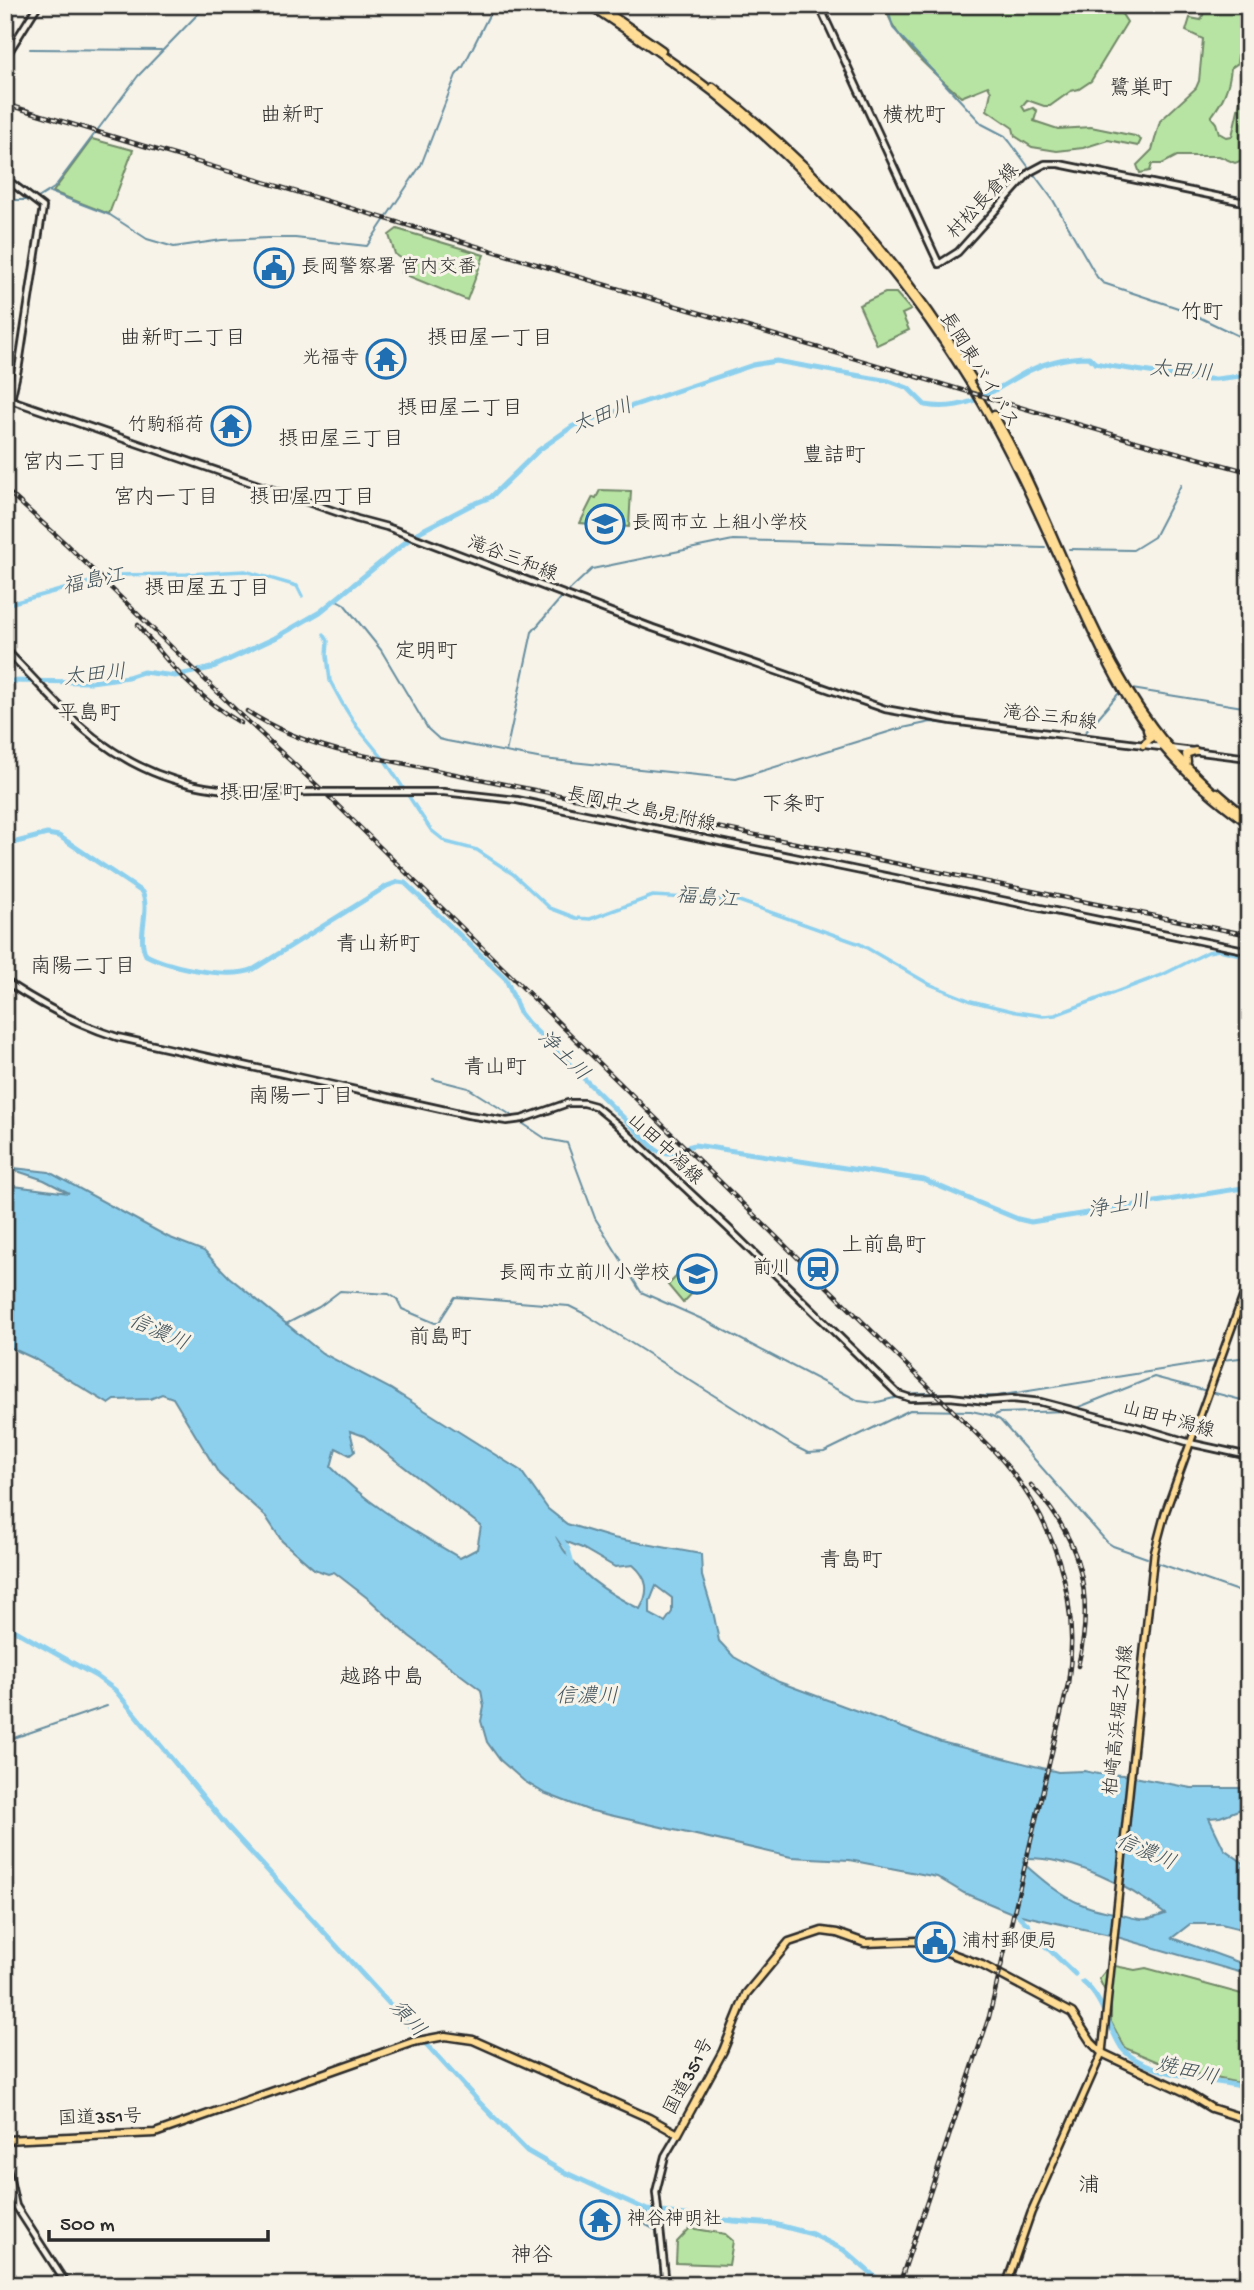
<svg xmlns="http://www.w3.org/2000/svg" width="1254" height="2290" viewBox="0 0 1254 2290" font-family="'Gochi Hand','Klee One',sans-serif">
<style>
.green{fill:#b7e4a3;stroke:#718867;stroke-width:2}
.water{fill:#8dd0ee;stroke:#668ea0;stroke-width:2;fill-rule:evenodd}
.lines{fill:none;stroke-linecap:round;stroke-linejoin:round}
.stream{stroke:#668ea0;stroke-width:2}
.canal{stroke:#8dd0ee;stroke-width:3.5}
.river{stroke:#8dd0ee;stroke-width:5}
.secondary-casing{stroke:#2b2b2b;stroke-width:10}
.primary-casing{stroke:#2b2b2b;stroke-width:10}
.trunk-casing{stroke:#2b2b2b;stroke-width:11}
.motorway-casing{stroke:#2b2b2b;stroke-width:12}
.secondary{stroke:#f7f3e8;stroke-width:4.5}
.primary{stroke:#ffdd96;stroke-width:5}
.trunk{stroke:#ffdd96;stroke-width:6}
.motorway{stroke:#ffdd96;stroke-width:7}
.rail-casing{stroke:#2b2b2b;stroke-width:4.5}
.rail{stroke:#f7f3e8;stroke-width:2;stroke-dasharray:5;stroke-linecap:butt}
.secondary-bridge-casing{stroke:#2b2b2b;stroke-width:10;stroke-linecap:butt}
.secondary-bridge{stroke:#f7f3e8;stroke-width:4.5}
.labels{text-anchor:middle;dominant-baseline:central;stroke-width:6;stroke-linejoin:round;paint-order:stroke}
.street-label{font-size:19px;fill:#2b2b2b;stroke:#f7f3e8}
.poi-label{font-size:19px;fill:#2b2b2b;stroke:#f7f3e8;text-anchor:start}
.neighbourhood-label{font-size:21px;fill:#2b2b2b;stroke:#f7f3e8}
.water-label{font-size:21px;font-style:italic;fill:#44545c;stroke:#f7f3e8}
</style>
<rect width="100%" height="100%" fill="#f7f3e8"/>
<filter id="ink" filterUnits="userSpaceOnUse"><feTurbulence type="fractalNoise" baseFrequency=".0143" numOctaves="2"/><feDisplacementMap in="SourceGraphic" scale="14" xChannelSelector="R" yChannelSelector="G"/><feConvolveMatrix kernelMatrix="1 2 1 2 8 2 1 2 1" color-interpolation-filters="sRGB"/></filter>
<g filter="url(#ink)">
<g class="green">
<path d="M885,5H1116L1127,22L1091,81L1079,89L1071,91L1050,106H1044L1027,100L1022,106L1025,111L1033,108L1037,111L1034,121L1058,129L1091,127L1135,136L1141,140L1138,146L1108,140L1083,148L1057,151L1032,147L1015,136L1013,128L987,110L991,92L988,86L961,97C935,74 892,39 885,5Z"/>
<path d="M1207,5H1247L1242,22L1237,64L1231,68C1229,88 1223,101 1211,117L1216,123L1219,133L1226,137L1232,136L1240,101V88L1249,80V152L1243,160L1235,163L1219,156H1177L1162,164H1152L1150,171L1140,173L1137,165L1152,150L1160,121L1196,88L1199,81L1203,39L1186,31L1190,18L1201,20Z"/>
<path d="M92,139L133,150L109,214L53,192Z"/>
<path d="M397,229L484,255L467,300L401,273L406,262L395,254L389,235Z"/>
<path d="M885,293H896L911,310L902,314L909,330L877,345L859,305Z"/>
<path d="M600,490L631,491L629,527L580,523L593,497L596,498Z"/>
<path d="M697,1255L706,1264L699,1271L703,1276L705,1286L700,1292L696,1289L683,1303L668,1285Z"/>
<path d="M1110,1965L1135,1970L1146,1968L1249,1996V2085L1177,2070L1125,2048L1111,2022V2003L1099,1979Z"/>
<path d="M690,2228L725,2234L733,2241L729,2265L676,2263L677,2242Z"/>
</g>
<path class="water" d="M5,1167L49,1172L168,1237L204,1251L229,1277L322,1353L391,1389L521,1471L548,1509L567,1524L613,1538L701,1554L702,1576L714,1616L719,1641L734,1657L779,1682L941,1742L1058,1772L1084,1771L1098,1774L1124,1775L1191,1788H1249V1806L1220,1817L1209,1818L1224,1849L1249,1867V1931L1221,1924H1190L1172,1938L1249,1966V1975L1110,1935L1012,1913L964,1893L937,1877L849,1860L791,1857L588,1810L544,1793L524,1781L500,1760L487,1742L481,1721L484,1707L481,1690L409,1636L370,1600L334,1572L328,1574L314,1569L282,1541L266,1517L219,1474L173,1398L162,1394L150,1399L115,1400L109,1404L33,1358L5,1345V1185L69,1193L44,1180ZM350,1431L364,1436L481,1526L477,1549L460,1558C413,1530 370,1507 331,1467L336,1448L350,1455L355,1451ZM557,1538L582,1548L615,1567L633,1565C648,1578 650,1591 640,1609C608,1594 572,1570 557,1538ZM656,1586L672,1598V1612L665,1622L650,1614V1601ZM1024,1858C1072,1857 1128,1885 1165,1914C1142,1923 1140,1919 1118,1914C1106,1911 1092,1909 1081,1904C1059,1895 1040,1878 1023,1863Z"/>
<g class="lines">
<g class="stream">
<path d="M887,5L893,28L982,124L1005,136L1010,142L1053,200L1097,277L1103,283L1184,310L1249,341"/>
<path d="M30,49L161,50"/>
<path d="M50,192L110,215L147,239L174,247L222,240L268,238H295L367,246L421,165L456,75L463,67L494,5"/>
<path d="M38,198L54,188L138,76L197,15L211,5"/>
<path d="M5,200H26"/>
<path d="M1069,549L1133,550L1154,537L1181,485"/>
<path d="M335,599L344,604L381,650L428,729L439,739L447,741L543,759L736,779L898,729L931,722L1079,740L1119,693"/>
<path d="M1132,689L1249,708"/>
<path d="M506,752L532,632L562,597L592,569L733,540L1045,548"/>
<path d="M433,1079L468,1088L514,1117"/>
<path d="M519,1121L546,1139L567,1143L595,1218L641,1292L704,1320L859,1401L874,1403L898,1397"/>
<path d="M286,1324L319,1307L340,1291L389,1294L397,1299L402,1309L435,1323L439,1322L455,1297L569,1306L585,1314L794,1446L808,1453L824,1452L910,1410L971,1411L990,1415L1000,1420L1107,1542L1113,1546L1147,1558"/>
<path d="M1222,1360L1249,1357"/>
<path d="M907,1394C937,1390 967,1398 997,1396L1217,1361"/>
<path d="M1074,1409L1154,1377L1249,1402"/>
<path d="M995,1415L1000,1413L1069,1411"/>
<path d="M1158,1563L1249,1595"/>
<path d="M5,1741L107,1706"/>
<path d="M647,2210L646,2225L656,2230L662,2285"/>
</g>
<g class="canal">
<path d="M5,605L116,575L187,574L245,571L297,586L302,596"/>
<path d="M324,634L328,641L327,655L330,681L342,703L357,727L386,762L431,830L446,842L477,850L513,874L550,908L576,918L590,919L653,896L739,901L860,944L929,984L971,1001L1016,1012L1043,1016L1055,1015L1164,974L1208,952L1219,950L1249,957"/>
</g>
<g class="river">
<path d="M5,681L91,682L128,677L143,672L175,676L211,668L275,638L320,612L417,533L471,505L491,497L539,450L573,426L753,365L776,361L889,381L908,388L925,405C964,412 989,394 1021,375C1042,363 1065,357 1089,357L1095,363L1110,366L1195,379H1216L1249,375"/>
<path d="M5,845L47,834L59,836L142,892C151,911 136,936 146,955C169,967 230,980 254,969L387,886L398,882L405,883L506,979L520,1013L528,1023L655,1149C671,1159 679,1148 695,1145L924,1180L1018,1219L1031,1222L1249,1187"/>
<path d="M558,1535L568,1549L573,1567"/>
<path d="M5,1625L96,1676L115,1690L227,1826L479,2102L527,2151L560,2170L647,2210L733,2221L774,2224L812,2234L844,2250L884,2285"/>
<path d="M1011,1908L1027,1924L1037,1938L1075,1974"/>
<path d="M1083,1982C1103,1998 1108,2026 1121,2047C1140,2074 1218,2082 1249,2087"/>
</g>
<g class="secondary-casing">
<g id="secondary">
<path d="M819,5L939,264L958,252L1030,172L1045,164H1059L1249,203"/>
<path d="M5,58L38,5"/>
<path d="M5,178L43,207L19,364L11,400L357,519L387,527L653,628L885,709L952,721L1249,758"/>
<path d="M5,649C32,676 56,705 84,729C156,791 223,794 314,792"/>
<path d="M337,792H444L517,800L1249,951"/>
<path d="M5,981C41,1005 76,1024 117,1037L468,1115L507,1121L522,1119L568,1103H584L595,1106L617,1124L728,1228L898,1394L910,1398L950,1397L987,1401L1013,1399L1041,1402L1141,1428L1194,1444L1249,1456"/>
<path d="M5,2158L16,2206L67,2285"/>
<path d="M666,2285L656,2192L665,2156L678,2134"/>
</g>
</g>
<g class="primary-casing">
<path id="primary" d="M1006,2285L1031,2213L1102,2053L1154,1554L1165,1513L1249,1280"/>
</g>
<g class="trunk-casing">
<g id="trunk">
<path d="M589,5C631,33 673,61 713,92C820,178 913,284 982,403C1017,463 1045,528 1074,591C1094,635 1114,681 1142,720C1171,761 1208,795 1249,824"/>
<path d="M597,5L662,50"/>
<path d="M713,87C816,166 906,267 972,378"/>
<path d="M994,415C1052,514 1084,635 1153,727C1172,753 1196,776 1219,797"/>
<path d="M1143,745L1150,739L1147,730"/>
<path d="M1187,762L1186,754L1195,751"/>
<path d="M1217,792L1248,819"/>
<path d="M5,2140L155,2133L413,2042L445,2036L473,2040L649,2118L678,2134L723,2051L746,1994L789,1942L822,1931L837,1933L865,1943L917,1941L982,1965L1072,2013L1091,2042L1102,2053L1185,2092L1211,2108L1249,2120"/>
</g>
</g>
<g class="motorway-casing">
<path id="motorway" d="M5,2283L24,2285"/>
</g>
<use href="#secondary" class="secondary"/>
<use href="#primary" class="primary"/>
<use href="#trunk" class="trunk"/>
<use href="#motorway" class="motorway"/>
<g class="rail-casing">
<g id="rail">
<path d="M5,104L639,295L1135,441L1249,472"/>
<path d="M5,489L65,543L240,714L323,791L995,1452C1054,1517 1081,1597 1068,1684L989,2017L899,2285"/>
<path d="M138,625C169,664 198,699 241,723"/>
<path d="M247,711C276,730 304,741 337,750L1249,935"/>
<path d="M1031,1485C1081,1538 1095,1595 1078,1666"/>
</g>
</g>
<use href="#rail" class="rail"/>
<g class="secondary-bridge-casing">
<path id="secondary-bridge" d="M314,792H337"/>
</g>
<use href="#secondary-bridge" class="secondary-bridge"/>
</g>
</g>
<defs>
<g id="civic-ring" transform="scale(2.0125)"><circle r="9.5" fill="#f7f3e8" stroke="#1f6fb2" stroke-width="1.5"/><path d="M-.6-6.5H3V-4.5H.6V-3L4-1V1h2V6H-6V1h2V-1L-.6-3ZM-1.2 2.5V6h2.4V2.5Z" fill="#1f6fb2"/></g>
<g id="temple-ring" transform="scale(2.0125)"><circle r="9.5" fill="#f7f3e8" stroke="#1f6fb2" stroke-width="1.5"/><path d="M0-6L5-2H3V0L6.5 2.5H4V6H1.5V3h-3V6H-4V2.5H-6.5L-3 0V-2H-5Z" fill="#1f6fb2"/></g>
<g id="school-ring" transform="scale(2.0125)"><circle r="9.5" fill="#f7f3e8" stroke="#1f6fb2" stroke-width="1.5"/><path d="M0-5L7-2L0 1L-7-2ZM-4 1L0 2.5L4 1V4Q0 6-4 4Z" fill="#1f6fb2"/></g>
<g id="station-ring" transform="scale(2.0125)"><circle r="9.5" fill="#f7f3e8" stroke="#1f6fb2" stroke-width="1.5"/><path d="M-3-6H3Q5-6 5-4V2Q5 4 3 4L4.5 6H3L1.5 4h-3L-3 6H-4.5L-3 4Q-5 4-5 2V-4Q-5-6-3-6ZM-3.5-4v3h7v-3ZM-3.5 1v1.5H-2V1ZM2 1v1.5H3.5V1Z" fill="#1f6fb2"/></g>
</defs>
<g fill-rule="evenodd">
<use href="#civic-ring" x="274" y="268"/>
<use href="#temple-ring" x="386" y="359"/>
<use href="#temple-ring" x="231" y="426"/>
<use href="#school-ring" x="605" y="524"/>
<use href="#station-ring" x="818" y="1269"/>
<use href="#school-ring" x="697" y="1274"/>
<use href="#civic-ring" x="935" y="1942"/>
<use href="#temple-ring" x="600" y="2220"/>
</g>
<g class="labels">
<g class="street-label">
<text transform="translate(984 202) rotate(-47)">村松長倉線</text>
<text transform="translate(978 371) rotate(58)">長岡東バイパス</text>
<text transform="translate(512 560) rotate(21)">滝谷三和線</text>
<text transform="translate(1050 719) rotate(7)">滝谷三和線</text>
<text transform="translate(641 811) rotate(12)">長岡中之島見附線</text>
<text transform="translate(664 1150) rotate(43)">山田中潟線</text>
<text transform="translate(1168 1421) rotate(15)">山田中潟線</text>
<text transform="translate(1120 1720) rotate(-84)">柏崎高浜堀之内線</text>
<text transform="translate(690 2077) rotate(-62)">国道351号</text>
<text transform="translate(100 2119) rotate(-2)">国道351号</text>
</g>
<g class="poi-label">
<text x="301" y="268">長岡警察署 宮内交番</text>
<text x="359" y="359" text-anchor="end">光福寺</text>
<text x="204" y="426" text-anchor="end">竹駒稲荷</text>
<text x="632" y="524">長岡市立 上組小学校</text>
<text x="791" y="1269" text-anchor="end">前川</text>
<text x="670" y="1274" text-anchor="end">長岡市立前川小学校</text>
<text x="962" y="1942">浦村郵便局</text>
<text x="627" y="2220">神谷神明社</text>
</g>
<g class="neighbourhood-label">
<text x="1141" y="90">鷺巣町</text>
<text x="292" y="117">曲新町</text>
<text x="914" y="117">横枕町</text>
<text x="1202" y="314">竹町</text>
<text x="183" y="340">曲新町二丁目</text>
<text x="490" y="340">摂田屋一丁目</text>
<text x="460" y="410">摂田屋二丁目</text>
<text x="341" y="441">摂田屋三丁目</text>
<text x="834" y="457">豊詰町</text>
<text x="75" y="464">宮内二丁目</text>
<text x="166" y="499">宮内一丁目</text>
<text x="312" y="499">摂田屋四丁目</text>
<text x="207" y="590">摂田屋五丁目</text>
<text x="426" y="653">定明町</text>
<text x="89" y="715">平島町</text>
<text x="261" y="795">摂田屋町</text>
<text x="793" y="806">下条町</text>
<text x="378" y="946">青山新町</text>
<text x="83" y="968">南陽二丁目</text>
<text x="495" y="1069">青山町</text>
<text x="301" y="1098">南陽一丁目</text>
<text x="884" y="1247">上前島町</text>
<text x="440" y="1339">前島町</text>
<text x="851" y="1562">青島町</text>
<text x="382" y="1679">越路中島</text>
<text x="1089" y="2187">浦</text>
<text x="532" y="2257">神谷</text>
</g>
<g class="water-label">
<text transform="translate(1181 373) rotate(5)">太田川</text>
<text transform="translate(603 418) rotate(-21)">太田川</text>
<text transform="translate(94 583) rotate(-12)">福島江</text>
<text transform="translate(95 677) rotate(-6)">太田川</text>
<text transform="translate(707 900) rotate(5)">福島江</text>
<text transform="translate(562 1057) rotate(44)">浄土川</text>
<text transform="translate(1119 1208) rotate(-9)">浄土川</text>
<text transform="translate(158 1334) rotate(24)">信濃川</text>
<text x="587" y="1698">信濃川</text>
<text transform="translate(1145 1854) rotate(23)">信濃川</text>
<text transform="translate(406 2020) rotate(47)">須川</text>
<text transform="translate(1187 2073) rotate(14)">焼田川</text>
</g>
</g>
<rect width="1254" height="2290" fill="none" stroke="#f7f3e8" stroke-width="28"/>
<rect x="14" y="14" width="1226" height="2262" fill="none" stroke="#2b2b2b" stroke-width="2.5" filter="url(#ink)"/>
<path d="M49 2230v10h219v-10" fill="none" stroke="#2b2b2b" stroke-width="3.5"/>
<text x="60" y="2230" font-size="21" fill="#2b2b2b" stroke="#f7f3e8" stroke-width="5" paint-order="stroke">500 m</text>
</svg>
